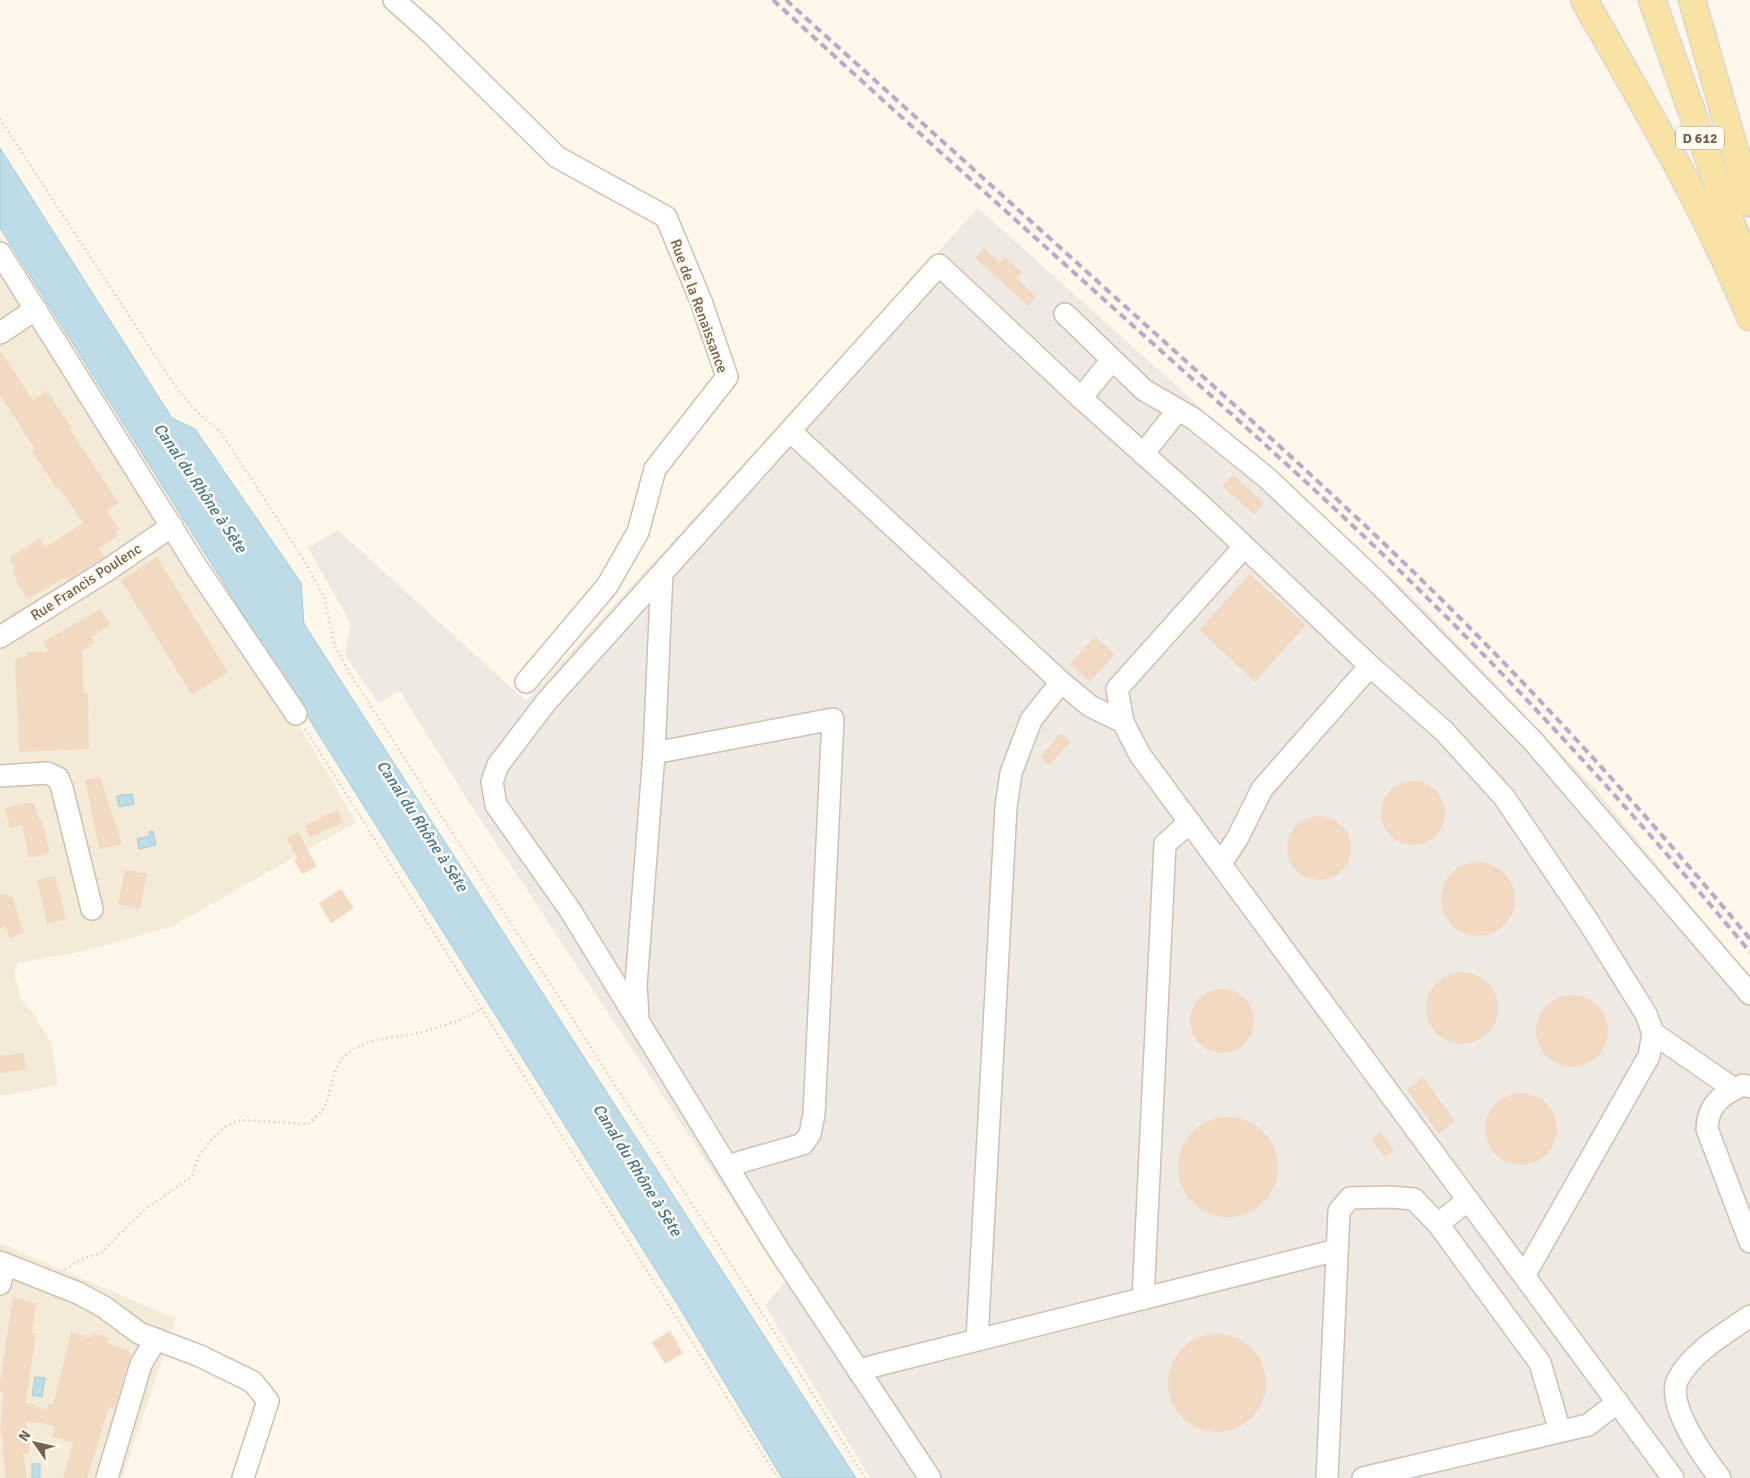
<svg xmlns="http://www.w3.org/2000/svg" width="1750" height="1478" viewBox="0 0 1750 1478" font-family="Signika,sans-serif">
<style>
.residential{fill:#f4ead8}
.industrial{fill:#eee9e3}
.water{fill:#bedce7;stroke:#a4cbd8}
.building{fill:#f2dac2}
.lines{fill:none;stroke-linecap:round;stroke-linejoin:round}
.minor-casing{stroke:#cfc0af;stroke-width:24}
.major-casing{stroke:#dcd6d1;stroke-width:29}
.path{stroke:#d7bea4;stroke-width:2.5;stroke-dasharray:1 4;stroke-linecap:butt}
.minor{stroke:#fff;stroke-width:21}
.major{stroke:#f9e3a4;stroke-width:26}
.rail{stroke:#bca7c7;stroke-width:4;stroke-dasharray:8 5;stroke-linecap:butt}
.labels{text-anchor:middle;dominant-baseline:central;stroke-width:5;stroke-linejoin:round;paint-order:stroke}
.shield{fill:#fffbf1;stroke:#a08f7e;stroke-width:1}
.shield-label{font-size:14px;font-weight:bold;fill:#78614d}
.street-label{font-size:15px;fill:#78614d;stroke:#fffbf1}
.water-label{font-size:16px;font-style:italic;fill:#47788b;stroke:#fffbf1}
</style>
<rect width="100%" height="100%" fill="#fcf7ea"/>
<g class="residential">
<path d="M0,237L132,441L356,822L173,926L85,951L18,963L14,971L20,998L33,1013L51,1043L58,1085L0,1096Z"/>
<path d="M0,1243L176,1319L122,1478H0Z"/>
</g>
<path class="industrial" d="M978,208L1420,604L1597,791L1750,978V1478H870L765,1306L785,1281L469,802L400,691L378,703L345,654L351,624L308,548L338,530L526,701Z"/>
<g class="water">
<path d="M0,148L172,418L195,429L301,583L304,624L856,1478H782L676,1302L0,228Z"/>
<path d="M132,794L134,804L119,807L117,796Z"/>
<path d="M153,831L156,845L139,849L137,839L150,836L149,832Z"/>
<path d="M35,1377L45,1378L42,1397L32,1395Z"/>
<rect x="32" y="1464" width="8" height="14"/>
</g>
<g class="building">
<path d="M984,248L1000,263L1005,257L1022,272L1016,278L1037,296L1028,306L975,258Z"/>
<path d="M0,350L33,400L47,391L72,428L70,430L119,503L107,511L119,529L115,532L118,536L99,548L105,557L67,580L65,577L28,599L16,582L18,581L12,571L16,568L9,558L40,538L46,547L83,523L59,487L56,488L32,451L35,449L0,395Z"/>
<path d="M1233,475L1264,503L1254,515L1222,486Z"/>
<path d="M157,557L228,672L192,695L121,580Z"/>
<path d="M1250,574L1306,625L1255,682L1199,630Z"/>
<path d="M100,609L110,625L91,637L95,642L82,650L84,693H88L89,749L19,752L15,660L19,657L27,656V652H49L43,642Z"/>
<path d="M1095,636L1115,654L1090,682L1070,664Z"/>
<path d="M1061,733L1071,742L1049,765L1040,757Z"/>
<path d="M100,777L122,844L99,849L85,780Z"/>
<circle cx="1413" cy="813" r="32"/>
<path d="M33,802L40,820H42L50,853L29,858L22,825L10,828L5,808Z"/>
<path d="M337,810L343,822L310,838L305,826Z"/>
<circle cx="1319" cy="848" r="32"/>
<path d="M298,832L317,867L302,874L294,860L297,858L287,838Z"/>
<circle cx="1478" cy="899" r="37"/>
<path d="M125,870L147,874L140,909L118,904Z"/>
<path d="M55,876L66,919L47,924L37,880Z"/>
<path d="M341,889L354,908L331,923L319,903Z"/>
<path d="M0,894L12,897L24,933L9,938L6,926L0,928Z"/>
<circle cx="1462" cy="1008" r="36"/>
<circle cx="1222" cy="1021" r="32"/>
<circle cx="1572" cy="1031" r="36"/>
<path d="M24,1053L26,1069L0,1073V1056Z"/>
<path d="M1423,1077L1455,1121L1439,1134L1407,1090Z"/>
<circle cx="1521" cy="1129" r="36"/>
<circle cx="1228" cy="1167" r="50"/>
<path d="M1380,1132L1394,1150L1384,1157L1371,1139Z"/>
<path d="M13,1296L36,1304L32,1333H36L26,1403L35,1404V1406L47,1409L49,1404H53L71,1332L91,1338L93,1333L109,1338L107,1343L127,1350L131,1354L114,1409L109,1407L87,1478H63L73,1443L52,1436L55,1427L42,1423L26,1422L30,1453L23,1454L27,1478H5L2,1434H0L3,1392H0V1382Z"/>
<path d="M670,1331L683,1353L665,1364L652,1342Z"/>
<circle cx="1217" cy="1383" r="49"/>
</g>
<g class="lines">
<g class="minor-casing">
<g id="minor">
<path d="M394,0L432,34L557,157L666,217L701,301L727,377L655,469L638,532L607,586L526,682"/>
<path d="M0,253L198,569L296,714"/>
<path d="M1065,314L1144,390L1194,419L1267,478L1378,583L1532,740L1750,994"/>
<path d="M0,333L36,309"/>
<path d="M1081,398L1112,360"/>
<path d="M790,431L1061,682"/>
<path d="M1143,454L1178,410"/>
<path d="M1244,547L1117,689L1123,722L1140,755L1673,1478"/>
<path d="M0,637L106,571L172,526"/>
<path d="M654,753L833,719L814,1114L810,1134L803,1144L727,1166"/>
<path d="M0,776L47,773L58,778L62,788L92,909"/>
<path d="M1219,861L1225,857L1237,839L1262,789L1370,666"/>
<path d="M638,1018L636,985L654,753L662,573"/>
<path d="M1653,1033L1734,1089"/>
<path d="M1750,1087L1743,1085C1721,1095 1708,1104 1707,1129L1750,1242"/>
<path d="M1438,1224L1468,1200"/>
<path d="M0,1262L78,1293L104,1307L139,1333L200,1356L253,1382L268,1401L243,1478"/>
<path d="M0,1284L5,1264"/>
<path d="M1143,1299L1165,844L1190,822"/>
<path d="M977,1340L1006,807L1011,773L1031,720L1061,682L1090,706L1123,722"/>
<path d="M859,1372L870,1367L1337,1250"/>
<path d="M107,1478L141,1364L156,1339"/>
<path d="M930,1478L776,1246L570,910L496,805L492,782L498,765L547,701L939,265L1081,398L1203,507L1370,666L1444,731L1504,797L1588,921L1646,1014L1653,1033L1649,1056L1528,1269L1522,1273"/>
<path d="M1327,1478L1339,1211L1350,1198L1390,1197L1414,1199L1438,1224L1540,1363L1560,1431"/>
<path d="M1363,1478L1588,1425L1618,1402"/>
<path d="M1720,1478C1705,1459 1665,1404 1678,1379C1692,1352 1726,1333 1750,1316"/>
</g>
</g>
<g class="major-casing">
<g id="major">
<path d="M1584,0C1644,105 1704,205 1750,317"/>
<path d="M1652,0L1750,275"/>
<path d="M1692,0L1750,203"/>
</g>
</g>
<g class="path">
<path d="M0,119L177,389L197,412L221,432L304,560L324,597L335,646L350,674L770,1325L865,1478"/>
<path d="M305,729L778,1478"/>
<path d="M65,1269L82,1259L101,1253L143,1211L192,1176L199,1156L210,1141L227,1125L241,1120L308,1124C312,1120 319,1116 322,1111C334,1094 329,1069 346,1055C364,1039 389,1038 412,1034C434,1029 461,1022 480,1009"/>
</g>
<use href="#minor" class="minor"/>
<use href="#major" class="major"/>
<g class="rail">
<path d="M773,0C891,108 1010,215 1129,322C1221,405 1314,487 1402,573C1525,693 1640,820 1750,952"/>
<path d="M786,0C910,112 1034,224 1158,336C1261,429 1366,523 1464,622C1564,723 1659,829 1750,939"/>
</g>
</g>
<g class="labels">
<rect class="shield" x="1676" y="126.5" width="48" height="23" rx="4"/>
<g class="shield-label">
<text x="1700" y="138">D 612</text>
</g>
<g class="street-label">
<text transform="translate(699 306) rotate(70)">Rue de la Renaissance</text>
<text transform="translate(86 582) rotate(-33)">Rue Francis Poulenc</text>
</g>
<g class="water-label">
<text transform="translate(200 488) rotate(56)">Canal du Rhône à Sète</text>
<text transform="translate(422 826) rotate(57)">Canal du Rhône à Sète</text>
<text transform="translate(637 1170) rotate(58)">Canal du Rhône à Sète</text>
</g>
</g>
<g transform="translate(35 1443) rotate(304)" stroke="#fffbf1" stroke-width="4" paint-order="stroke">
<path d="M0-4L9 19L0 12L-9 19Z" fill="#78614d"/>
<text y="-8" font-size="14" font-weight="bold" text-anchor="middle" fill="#78614d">N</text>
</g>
</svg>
